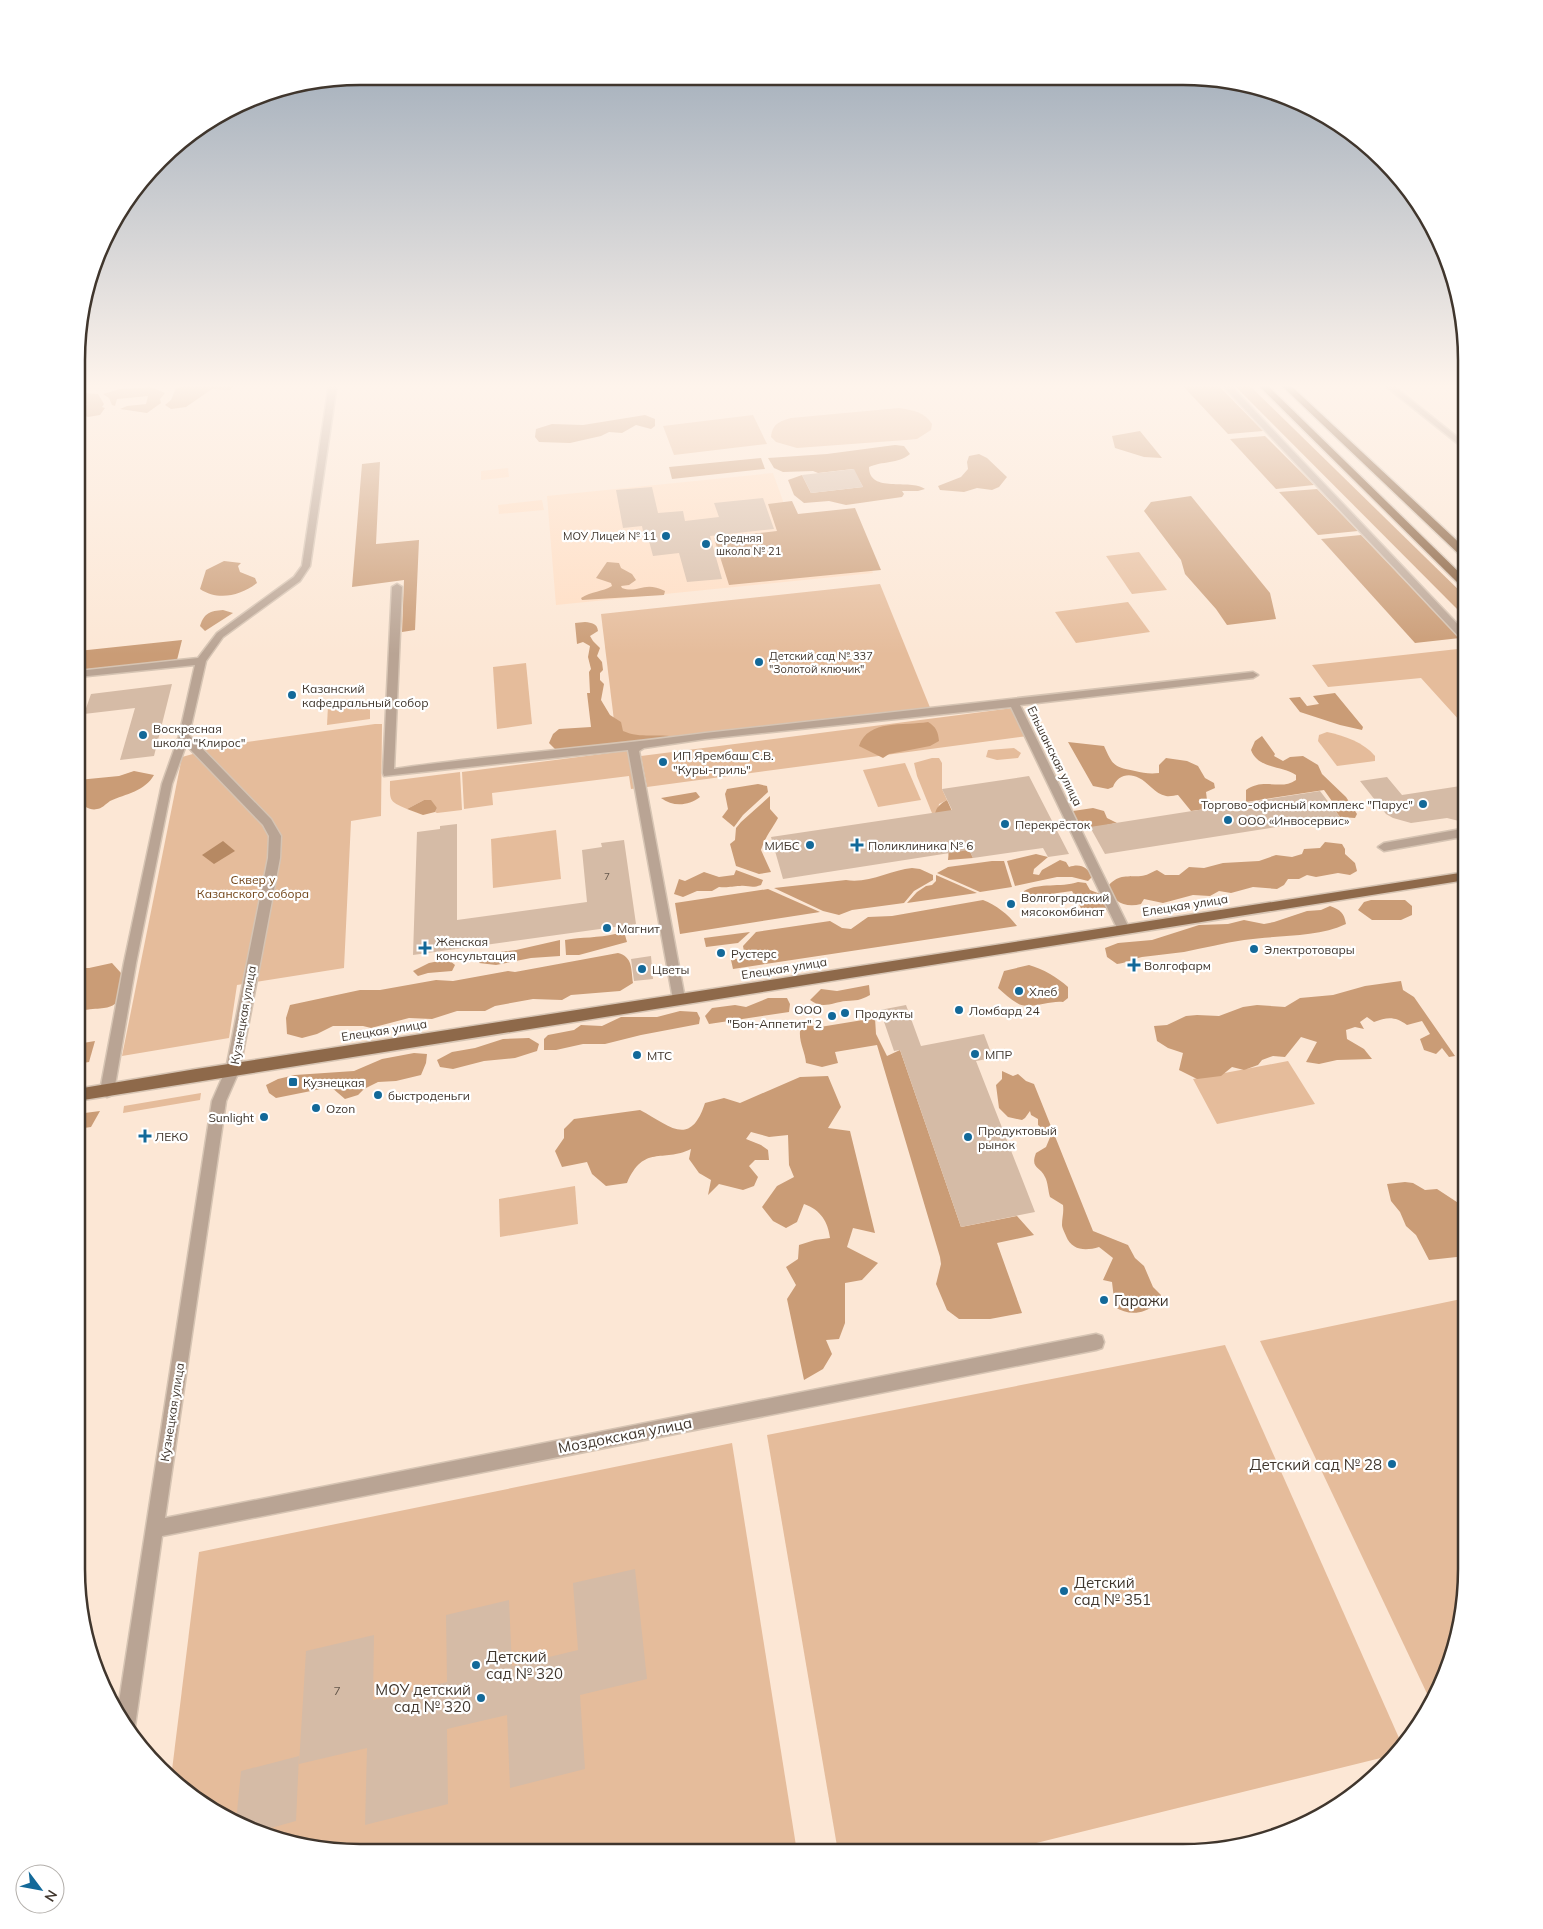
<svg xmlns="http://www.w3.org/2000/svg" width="1543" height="1929" viewBox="0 0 1543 1929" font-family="Mulish,sans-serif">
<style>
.built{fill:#ffddc2}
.green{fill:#e5bc9b}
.forest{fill:#ca9c76}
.water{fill:#b68963}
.building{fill:#d5bba6}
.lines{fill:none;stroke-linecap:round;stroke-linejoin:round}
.minor-casing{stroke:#d6c4b3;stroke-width:3}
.major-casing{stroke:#d6c4b3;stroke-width:3}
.highway-casing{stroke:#d6c4b3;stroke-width:3}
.minor{fill:#b9a494;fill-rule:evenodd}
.major{fill:#8e694a;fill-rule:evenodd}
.highway{fill:#7d532f;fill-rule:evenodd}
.poi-dot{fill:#136999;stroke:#fff;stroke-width:2}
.labels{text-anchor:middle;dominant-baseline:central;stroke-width:4.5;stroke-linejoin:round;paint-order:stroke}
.number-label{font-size:10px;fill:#65574b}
.far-poi-label{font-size:11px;fill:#40362d;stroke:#fff;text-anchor:start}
.poi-label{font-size:12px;fill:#40362d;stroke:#fff;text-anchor:start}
.street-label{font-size:12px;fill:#40362d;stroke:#fff}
.park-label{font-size:12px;fill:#724519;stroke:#fff}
.near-number-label{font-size:12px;fill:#65574b}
.near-poi-label{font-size:15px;fill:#40362d;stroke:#fff;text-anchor:start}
.near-street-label{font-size:15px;fill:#40362d;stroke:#fff}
.rim{fill:none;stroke:#40362d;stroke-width:2.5}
</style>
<rect width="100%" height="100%" fill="#fce7d5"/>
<g class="built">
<path d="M508,468L509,477L481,480V471Z"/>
<path d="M773,473L788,515L846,510L873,573L556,605L547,496Z"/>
<path d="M542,500L544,510L499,514L498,505Z"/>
</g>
<g class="green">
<path d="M899,408C912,410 925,412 932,424L931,430L917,439L906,440L797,448L776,442L771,437C772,424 780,421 791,418Z"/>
<path d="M753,415L767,444L674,455L663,426Z"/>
<path d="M1139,552L1167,590L1132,594L1106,556Z"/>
<path d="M880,584L931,710L617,745L601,614Z"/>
<path d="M1128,602L1150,632L1076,643L1055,612Z"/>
<path d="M1467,648V720L1460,721L1421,678L1328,687L1312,665Z"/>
<path d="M526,663L532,724L497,729L493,667Z"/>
<path d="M370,701V719L327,725L328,706Z"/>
<path d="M1013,708L1028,736L647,787L641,756Z"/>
<path d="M375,724H382L381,816L351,821L344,968L237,985L229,1038L122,1056L182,757L225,745Z"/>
<path d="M1327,732C1345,736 1363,742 1375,756V761L1337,766L1318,741L1319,735Z"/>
<path d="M1014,748L1021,753L1018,758L997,760L986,757L988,750Z"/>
<path d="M633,750L639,788L631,789L629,776L492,793L493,805L464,809L462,772Z"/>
<path d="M932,758H939L942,763V789L947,800L939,804L936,823L917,776L914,763Z"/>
<path d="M905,763L921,800L878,807L863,770Z"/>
<path d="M460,772L462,810L437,813L435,812L437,808L424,800L407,809C388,801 390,800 390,781Z"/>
<path d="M556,830L561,879L493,888L491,839Z"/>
<path d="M1288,1061L1315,1104L1217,1124L1193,1079Z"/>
<path d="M201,1093L200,1100L123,1113L124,1106Z"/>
<path d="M575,1186L578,1224L500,1237L499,1199Z"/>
<path d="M1466,1298V1588L1452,1660L1431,1702L1260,1341Z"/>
<path d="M1225,1345L1403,1747L1397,1754L1000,1852H838L767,1435Z"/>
<path d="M732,1443L797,1852H341L269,1838L202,1805L171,1778L199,1552Z"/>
</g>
<g class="forest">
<path d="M197,384H232L234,386L230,390L212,389L186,407L171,409L165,405L171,400L176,388Z"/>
<path d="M1181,384H1217L1263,431L1228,434Z"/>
<path d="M1233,384H1248L1467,598V619Z"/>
<path d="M151,387L165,393L160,399L161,403L147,413L120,409L127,406L146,404L148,396L117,399L115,406L112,405L109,398L103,394L120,389Z"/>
<path d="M83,393L98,394L104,404L102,407L105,408L100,415L88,417L80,414L87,404L79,403V397Z"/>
<path d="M645,415L655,419V426L651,429L636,425L622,433L609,432L601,436L570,443L539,442L535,437L536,429L552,424L583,425Z"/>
<path d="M1140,431L1162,458L1144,457L1115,448L1112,436Z"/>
<path d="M1265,436L1314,485L1276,489L1230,439Z"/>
<path d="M895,445L904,446L910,454C898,464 882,461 869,467C869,494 910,478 925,489L918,491H902L904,494L902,497L846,505L829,501L804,503L794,495L788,480L802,475L811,493L863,487L853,469L818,473L813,471L783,472L774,468L768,458L827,454Z"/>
<path d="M979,454L987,458L1007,477L999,487L992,490L977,488L964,492L940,490L938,486L961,477L968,469L967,462L969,456Z"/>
<path d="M761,458L765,469L672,479L669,467Z"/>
<path d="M380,462L376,544L419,540L415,630L402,632L404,580L352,587L362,464Z"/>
<path d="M1317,489L1358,531L1318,535L1279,492Z"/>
<path d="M1191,496L1270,593L1276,619L1227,625L1216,609L1185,574L1181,560L1144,511L1151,502Z"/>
<path d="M792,501L798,514L855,508L881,570L729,585L714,538L777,531L768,504Z"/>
<path d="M1361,535L1460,638L1415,643L1321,539Z"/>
<path d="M224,561L241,563L238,566L240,572L255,578L257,583C240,596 218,601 200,589L206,570Z"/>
<path d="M607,562L619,563L621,568L632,574L636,580L629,585L621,586L622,588C638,594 644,580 665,591L664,595L582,600L581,598C592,591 602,592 612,586L611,583L596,578Z"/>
<path d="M223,610L233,613L205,631L200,626C204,613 210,611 223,610Z"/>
<path d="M585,622C592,623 597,623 598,631L590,636L593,641L600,648L597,656L602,662L603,670L600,673V680L604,684L601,700L610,715L621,722L623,731C641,739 658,733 676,737L558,752L549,743L553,734L559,729L591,727L587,693H590L589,672L591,669L588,657L590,646L583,642L577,644L575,623Z"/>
<path d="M182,640L177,660L78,670V651Z"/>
<path d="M1335,693L1363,727L1362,730L1340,725L1300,712L1289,698L1300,697L1307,706L1319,704L1313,696Z"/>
<path d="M928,722C936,727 938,731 939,741L930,746L889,754L883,758L859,746C868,719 904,726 928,722Z"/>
<path d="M1262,736L1275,754L1274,756L1283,761L1290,757L1303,756L1318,765L1322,774L1346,797L1357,814L1355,818L1340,817L1331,805L1334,804L1324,790L1246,802V790C1264,777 1281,791 1296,780V775C1281,765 1258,769 1251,750L1255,741Z"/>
<path d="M1068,742L1104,746C1113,766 1114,767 1135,771C1143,773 1150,774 1159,773V765L1166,758L1187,761L1198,766L1205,778L1214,783L1215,788L1206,792L1207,800L1213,808L1191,811L1178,795C1175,795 1170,797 1166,796C1155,794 1148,782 1139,778C1128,772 1117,776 1113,787L1108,789L1093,786Z"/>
<path d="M134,771L154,775C145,791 126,794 110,801C106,804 101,809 97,809C90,811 84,805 78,804V780L119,776Z"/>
<path d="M758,784L767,786L768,792L743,815L734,827L722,817L728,809L725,794L727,789Z"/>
<path d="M696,792L700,797C688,806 673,807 661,798Z"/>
<path d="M770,796V809L778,818C772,829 765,837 761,850L771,872L759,874L736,866L730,844L735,840L736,828L741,822Z"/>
<path d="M424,800H431L437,808L435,812L423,815L407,809Z"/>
<path d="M947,800L973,858L948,860C954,837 917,816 947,800Z"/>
<path d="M1093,808L1104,811L1107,818L1117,823C1097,826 1081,835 1073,811Z"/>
<path d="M1325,842L1342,844L1345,849V854L1355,863L1357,871L1350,875L1338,873L1316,877L1307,875L1299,879H1288L1284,885L1277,889L1253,887L1231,893L1219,891L1210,896L1193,895L1163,903L1144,899L1141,904C1125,908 1111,902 1109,885C1119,874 1128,877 1141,876C1146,876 1152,872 1157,870L1165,875H1179L1189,867L1204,868L1223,863L1259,861L1276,855L1292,857L1302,854L1304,849L1320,848Z"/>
<path d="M1036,854L1048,857L1034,869L1033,874L1039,875L1042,870L1060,860L1066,862L1069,867C1080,863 1088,867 1092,877L1088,881L1072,877H1057L1015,886L1007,861Z"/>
<path d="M992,861H1004L1012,887L980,892L937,873L948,867Z"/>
<path d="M912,868L920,869L933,875V880L914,891L904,903L852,910L839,915L823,911L774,888L846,880C868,884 891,870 912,868Z"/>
<path d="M736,870L763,880L761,885C751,889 749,885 740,886C732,886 729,888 719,887L712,891H697L683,897L674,894L679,879L685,881L704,872L719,877L734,875Z"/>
<path d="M936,875L977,893L907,903L917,892L926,886L932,885L936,881Z"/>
<path d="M1078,882L1086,883L1090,890L1103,895L1110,906L1108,910L1084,914L1072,891L1022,898L1024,891C1040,882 1060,888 1078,882Z"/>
<path d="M768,889L820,912L680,934L675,903Z"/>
<path d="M983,900C996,905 1008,914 1017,926L733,969L731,960L745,957L743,946L756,932L830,921L842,928L851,929L868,917L892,916Z"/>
<path d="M1371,900H1405L1412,906V915L1401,920H1372L1358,910L1364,902Z"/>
<path d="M1330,906C1341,910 1344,913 1346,924C1317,938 1275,935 1244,940C1224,943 1204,948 1184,952C1170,954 1156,955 1142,957C1134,959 1126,963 1117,964L1107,957L1105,948L1118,943L1152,940L1199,925L1228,924L1244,920L1264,924L1274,922L1307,911L1321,910Z"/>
<path d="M750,932L738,943L706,947L704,938Z"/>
<path d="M615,934L625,935L627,942L579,955H566L565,940C581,937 599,938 615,934Z"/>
<path d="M560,940V956L531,958L496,965L479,963L481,957L490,953L516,950Z"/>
<path d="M618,953C633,957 631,969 633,983L620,991L571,995L562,1000L533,999L495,1006L485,1011H457L432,1019L409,1018L371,1028L363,1026H333L317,1034L302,1038L287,1034L286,1018L290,1005L360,990H380L436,980L453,981L508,971L515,972Z"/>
<path d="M444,960L450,961L455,965L452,971L428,973L418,976L413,971L429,963Z"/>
<path d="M112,963L121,973H129C115,1015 117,1005 77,1011V968H89Z"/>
<path d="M1029,965C1043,969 1057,977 1068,987V998L1063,1002C1049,1000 1029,1011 1017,1003C1010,999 1004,993 998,988L1004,971Z"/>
<path d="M1401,981L1403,990L1414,997L1455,1056L1449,1057L1442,1048L1436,1054L1424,1050L1420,1039L1430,1034L1422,1021L1407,1025C1395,1016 1387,1017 1374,1022L1367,1017L1360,1022L1364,1029L1355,1027L1346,1030L1347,1039L1364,1049L1372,1059L1337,1060L1319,1064L1306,1062L1317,1042L1301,1037L1285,1057L1273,1056L1262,1060L1258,1065L1244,1070L1232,1067L1221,1076L1197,1079L1179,1070L1183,1053L1168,1048L1157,1041L1154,1026L1167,1025L1186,1016L1197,1015L1219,1016L1243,1007L1257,1005L1285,1007L1300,998L1333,995L1365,986Z"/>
<path d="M869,985L870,995C859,1001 857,1000 846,1001C833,1002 823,1010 810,1000L821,989L837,991Z"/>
<path d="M768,998H787L790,1004L789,1012L709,1024L705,1016L712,1008L735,1005L746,1007Z"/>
<path d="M680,1011L697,1012L700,1018L699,1024L641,1035L605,1044H583L556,1050H544V1039L548,1035L574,1030L581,1025L602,1026L621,1017H657Z"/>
<path d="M875,1018L876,1034L887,1056L900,1050L961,1227L1017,1216L1034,1235L997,1243L1022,1313L990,1319H959L947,1310L936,1284L941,1264L940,1257L877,1045L835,1052L838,1063L822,1067L806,1063C805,1051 799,1043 800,1031L806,1025L820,1027Z"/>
<path d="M529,1038L539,1044L537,1051L515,1058L484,1061L453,1069L440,1067L437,1060L452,1052L475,1048L503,1039Z"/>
<path d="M95,1041L89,1062L77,1064V1044Z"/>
<path d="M414,1053L427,1054L426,1063L421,1075L396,1081L378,1082L364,1089L358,1095L345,1099L331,1087L276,1098L269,1093L266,1085L278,1079L295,1075L354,1071L382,1059Z"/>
<path d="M1002,1071L1013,1076L1018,1074L1026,1081L1034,1084L1093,1231L1128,1245L1135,1258L1144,1266L1153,1287L1161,1295L1159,1304L1154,1305C1143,1315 1127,1315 1115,1307L1112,1282L1103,1280L1113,1258L1099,1247C1086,1251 1072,1251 1066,1236C1065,1233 1062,1228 1062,1225C1062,1217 1064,1213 1063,1205L1050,1197C1048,1191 1048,1182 1045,1177C1040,1166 1030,1169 1036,1153L1046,1147L1051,1135L1038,1125V1119L1031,1115L1030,1111L1025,1118L1022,1120L1008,1117L999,1108L996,1085L1002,1079Z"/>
<path d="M828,1076L841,1107L828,1128L850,1131L875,1233L853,1228L847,1247L878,1263L862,1280L845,1283V1323L839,1339L826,1340L832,1354L823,1369L804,1380L787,1299L796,1285L786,1267L798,1259L799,1245L815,1240L830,1238C828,1222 821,1210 804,1204L797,1222L786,1228L773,1221L762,1207L777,1186L794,1177L789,1165L788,1135L769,1137L751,1132L746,1139L761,1145L768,1150L769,1160H755L749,1166L758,1177L754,1186L743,1190L719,1184L708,1195L711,1180L699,1173L689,1159L691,1149C662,1163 644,1144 627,1183L606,1186L592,1174L587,1162L562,1167L555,1151L564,1138V1129L574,1119L640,1110C669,1125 690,1149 705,1103L724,1098L740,1103L800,1077Z"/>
<path d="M100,1111L91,1127L77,1129V1114Z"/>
<path d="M1405,1182L1413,1183L1425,1190L1437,1189L1466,1208V1256L1429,1260L1416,1235L1406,1226L1400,1212L1391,1201L1387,1184Z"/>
</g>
<path class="water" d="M223,841L235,851L214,864L202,855Z"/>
<g class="building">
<path d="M854,469L863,487L811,493L802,475Z"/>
<path d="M652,487L658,513L683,511L685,521L719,517L714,503L763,498L774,529L710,536L722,579L687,582L679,553L653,556L649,541H645L642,526L623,528L616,490Z"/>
<path d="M172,684L154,756L120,760L135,708L84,714L91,694Z"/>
<path d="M1029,776L1069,854L1048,857L1043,848L973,858L969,850L783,879L771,837L952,810L942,789Z"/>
<path d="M1387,777L1402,795L1467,785V823L1447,818L1411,823L1393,818L1386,814L1360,781Z"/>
<path d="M1320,791L1340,817L1105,854L1090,827Z"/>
<path d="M457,824V920L587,902L582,850L602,847L601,843L624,840L636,924L413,955L417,832L440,829V826Z"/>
<path d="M651,956L653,979L634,981L631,959Z"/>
<path d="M906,1005L921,1046L984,1034L993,1058L976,1061L1035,1212L961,1227L900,1050L894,1051L880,1010Z"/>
<path d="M635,1569L647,1679L580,1695L585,1769L510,1788L507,1715L447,1729L448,1804L365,1825L367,1748L299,1764L306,1651L374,1635L373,1700L447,1682L446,1615L509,1600L512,1666L578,1650L573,1583Z"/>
<path d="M299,1756L296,1821L256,1832L236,1822L241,1771Z"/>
</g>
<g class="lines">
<g class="minor-casing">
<g id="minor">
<path d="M329,384H337L310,566L300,581L223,637L206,661L189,735L271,819L281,836L280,858L240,1069L226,1101L165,1518L1096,1334L1102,1336L1104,1342L1102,1348L1096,1350L162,1536L135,1726L130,1734L117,1715L212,1101L226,1069L268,858L269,836L263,825L186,745L172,784L136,963L114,1091L112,1095L107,1097L102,1095L100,1091L124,963L162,784L179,736L195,665L78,677V671L198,658L217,633L294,577L302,566Z"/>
<path d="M1221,384H1229L1467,634V643L1464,642Z"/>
<path d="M1383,384H1391L1467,445V451Z"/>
<path d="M397,584L402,587L394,769C497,754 601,747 705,733L1253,672L1258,675L1253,678L1020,705L1130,930L1128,933H1120L1118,930L1011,707L705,739L644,748L639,751L685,999L684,1003L679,1004L674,1003L673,999L628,750L384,776L383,773L392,587Z"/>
<path d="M1467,828V836L1384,851L1378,847L1384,843Z"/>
</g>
</g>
<g class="major-casing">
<path id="major" d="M1466,872V880L77,1101V1089L196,1069Z"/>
</g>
<g class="highway-casing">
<g id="highway">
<path d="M1257,384H1266L1467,580V589L1463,588Z"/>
<path d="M1280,384H1289L1467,550V559L1463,558Z"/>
</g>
</g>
<use href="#minor" class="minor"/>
<use href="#major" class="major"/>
<use href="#highway" class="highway"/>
</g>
<linearGradient id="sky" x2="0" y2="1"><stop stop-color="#94a3b3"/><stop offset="0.59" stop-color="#fef4ec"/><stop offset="1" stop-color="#fef4ec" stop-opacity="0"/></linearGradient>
<rect width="1543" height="654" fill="url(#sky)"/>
<g class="poi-dot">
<circle cx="666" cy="536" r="5"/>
<circle cx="706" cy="544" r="5"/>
<circle cx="759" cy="662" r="5"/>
<circle cx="292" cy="695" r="5"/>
<circle cx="143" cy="735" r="5"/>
<circle cx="663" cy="762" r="5"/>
<circle cx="1423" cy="804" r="5"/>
<circle cx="1228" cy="820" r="5"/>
<circle cx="1005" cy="824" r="5"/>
<circle cx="810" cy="845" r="5"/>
<path d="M854.5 837.5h5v5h5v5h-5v5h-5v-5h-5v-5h5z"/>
<circle cx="1011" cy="904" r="5"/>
<circle cx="607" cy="928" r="5"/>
<path d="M422.5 940.5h5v5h5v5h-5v5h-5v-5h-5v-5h5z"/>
<circle cx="1254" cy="949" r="5"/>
<circle cx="721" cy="953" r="5"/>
<path d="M1131.5 957.5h5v5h5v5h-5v5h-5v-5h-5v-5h5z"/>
<circle cx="642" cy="969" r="5"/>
<circle cx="1019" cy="991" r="5"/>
<circle cx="959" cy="1010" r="5"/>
<circle cx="845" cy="1013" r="5"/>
<circle cx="832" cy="1016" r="5"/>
<circle cx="975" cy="1054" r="5"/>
<circle cx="637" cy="1055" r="5"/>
<rect x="288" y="1077" width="10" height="10" rx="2.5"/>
<circle cx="378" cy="1095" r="5"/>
<circle cx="316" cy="1108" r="5"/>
<circle cx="264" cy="1117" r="5"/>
<path d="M142.5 1128.5h5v5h5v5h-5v5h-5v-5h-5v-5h5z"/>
<circle cx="968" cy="1137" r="5"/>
<circle cx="1104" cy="1300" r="5"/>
<circle cx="1392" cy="1464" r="5"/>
<circle cx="1064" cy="1591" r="5"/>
<circle cx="476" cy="1665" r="5"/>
<circle cx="481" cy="1698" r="5"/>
</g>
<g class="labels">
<g class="number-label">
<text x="607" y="876">7</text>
</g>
<g class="far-poi-label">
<text x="656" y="536" text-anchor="end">МОУ Лицей № 11</text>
<text x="716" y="538">Средняя<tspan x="716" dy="13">школа № 21</tspan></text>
<text x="769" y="656">Детский сад № 337<tspan x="769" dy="13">"Золотой ключик"</tspan></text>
</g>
<g class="poi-label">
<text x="302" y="688">Казанский<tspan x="302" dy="14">кафедральный собор</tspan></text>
<text x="153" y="728">Воскресная<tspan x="153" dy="14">школа "Клирос"</tspan></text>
<text x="673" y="755">ИП Ярембаш С.В.<tspan x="673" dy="14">"Куры-гриль"</tspan></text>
<text x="1413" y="804" text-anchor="end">Торгово-офисный комплекс "Парус"</text>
<text x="1238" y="820">ООО «Инвосервис»</text>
<text x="1015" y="824">Перекрёсток</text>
<text x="800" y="845" text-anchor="end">МИБС</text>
<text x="868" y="845">Поликлиника № 6</text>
<text x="1021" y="897">Волгоградский<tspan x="1021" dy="14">мясокомбинат</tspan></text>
<text x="617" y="928">Магнит</text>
<text x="436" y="941">Женская<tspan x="436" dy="14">консультация</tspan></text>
<text x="1264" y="949">Электротовары</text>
<text x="731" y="953">Рустерс</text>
<text x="1144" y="965">Волгофарм</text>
<text x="652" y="969">Цветы</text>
<text x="1029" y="991">Хлеб</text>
<text x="822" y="1009" text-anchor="end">ООО<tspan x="822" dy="14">"Бон-Аппетит" 2</tspan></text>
<text x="969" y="1010">Ломбард 24</text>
<text x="855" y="1013">Продукты</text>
<text x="985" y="1054">МПР</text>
<text x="647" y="1055">МТС</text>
<text x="303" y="1082">Кузнецкая</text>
<text x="388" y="1095">быстроденьги</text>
<text x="326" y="1108">Ozon</text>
<text x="254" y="1117" text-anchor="end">Sunlight</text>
<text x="978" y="1130">Продуктовый<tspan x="978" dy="14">рынок</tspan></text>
<text x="155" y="1136">ЛЕКО</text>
</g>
<g class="street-label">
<text transform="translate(1055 756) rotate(64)">Ельшанская улица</text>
<text transform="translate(1185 905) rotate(-9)">Елецкая улица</text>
<text transform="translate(784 968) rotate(-9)">Елецкая улица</text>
<text transform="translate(243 1015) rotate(-80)">Кузнецкая улица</text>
<text transform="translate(384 1030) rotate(-9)">Елецкая улица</text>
<text transform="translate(172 1412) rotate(-81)">Кузнецкая улица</text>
</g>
<g class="park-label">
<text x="253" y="879">Сквер у<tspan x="253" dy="14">Казанского собора</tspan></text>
</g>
<g class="near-number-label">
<text x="337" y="1690">7</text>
</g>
<g class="near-poi-label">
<text x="1114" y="1300">Гаражи</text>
<text x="1382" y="1464" text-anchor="end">Детский сад № 28</text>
<text x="1074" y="1582">Детский<tspan x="1074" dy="17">сад № 351</tspan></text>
<text x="486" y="1656">Детский<tspan x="486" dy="17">сад № 320</tspan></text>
<text x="471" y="1689" text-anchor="end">МОУ детский<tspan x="471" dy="17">сад № 320</tspan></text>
</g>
<g class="near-street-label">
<text transform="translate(625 1435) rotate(-11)">Моздокская улица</text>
</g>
</g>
<path d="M0 0H1543V1929H0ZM360 85H1183A275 275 0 0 1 1458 360V1569A275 275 0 0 1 1183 1844H360A275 275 0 0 1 85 1569V360A275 275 0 0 1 360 85Z" fill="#fff" fill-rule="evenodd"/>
<path class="rim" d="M360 85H1183A275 275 0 0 1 1458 360V1569A275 275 0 0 1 1183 1844H360A275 275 0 0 1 85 1569V360A275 275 0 0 1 360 85Z"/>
<g transform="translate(40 1889) rotate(122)"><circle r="24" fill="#ffffff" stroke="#b3afab"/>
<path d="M0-4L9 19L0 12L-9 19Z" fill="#136999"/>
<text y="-8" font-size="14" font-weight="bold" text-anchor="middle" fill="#40362d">N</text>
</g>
</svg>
